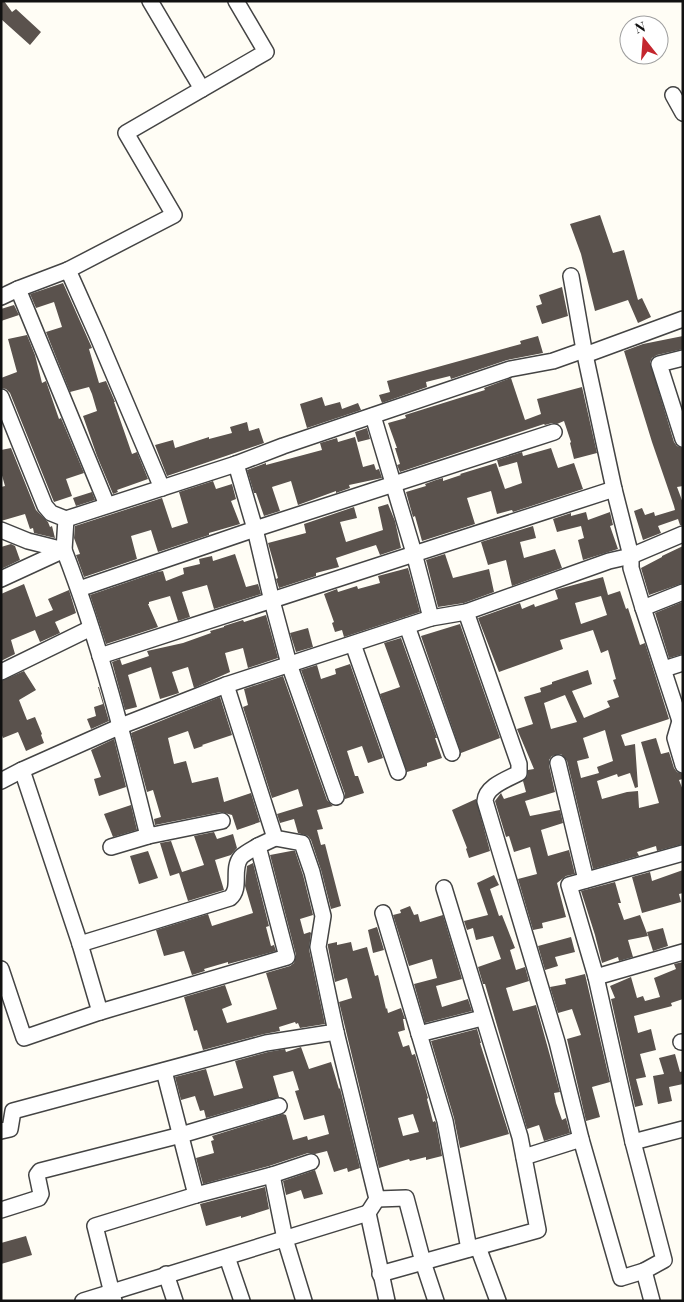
<svg xmlns="http://www.w3.org/2000/svg" width="684" height="1302" viewBox="0 0 684 1302" font-family="'Playfair Display',serif">
<style>
.building{fill:#5a524d;fill-rule:evenodd}
.lines{fill:none;stroke-linecap:round;stroke-linejoin:round}
.minor-casing{stroke:#444;stroke-width:18}
.minor{stroke:#fff;stroke-width:15}
</style>
<rect width="100%" height="100%" fill="#fffdf5"/>
<g class="building">
<path d="M1,1H4L12,12L16,9L41,32L30,45L1,19Z"/>
<path d="M600,215L613,253L624,250L638,300L642,298L651,317L638,323L628,300L595,311L581,254L570,224Z"/>
<path d="M63,283L92,348L89,349L99,383L106,381L115,402H114L132,454L137,452L148,479L117,490L118,492L113,494L97,456L83,416L97,411L92,394L89,387L70,392L46,332L62,327L54,302L36,308L30,294Z"/>
<path d="M562,287L568,316L542,324L536,306L542,304L539,295Z"/>
<path d="M14,305L19,315L1,321V309Z"/>
<path d="M27,335L35,355L42,383L46,381L59,419L61,418L84,473L66,479L72,496L54,502L10,393L6,389L1,388V378L17,372L8,339Z"/>
<path d="M538,336L543,353L507,360L451,379L450,376L426,382L427,387L382,403L379,395L390,392L387,381L521,344L520,341Z"/>
<path d="M683,336V349L657,355L652,358L650,362L674,442L677,446L683,448V486L677,487L683,503V525H680L678,519L658,526L661,533L643,540L634,511L642,508L645,515L654,512L655,516L675,510L674,506L652,442L624,351L643,344Z"/>
<path d="M511,378L525,420L541,414L537,399L582,387L597,453L574,459L570,443L571,442L564,421L557,424L552,423L545,425L544,424L400,472L397,465L400,464L395,448H397L388,423L406,418L405,415L485,390L484,388Z"/>
<path d="M322,397L325,406L340,402L342,409L358,403L361,410L307,428L300,404Z"/>
<path d="M247,422L249,431L259,428L264,443L167,476L155,445L173,440L175,448L209,437V439L232,433L230,427Z"/>
<path d="M367,428L370,439L358,442L355,432Z"/>
<path d="M355,437L363,467L374,464L376,470L379,469L382,478L349,485L350,488L336,493V491L298,505L291,481L272,487L280,511L264,516L256,493H254L247,470L266,463V465L322,450L320,443L337,438L338,442Z"/>
<path d="M11,448L36,510L48,522L50,527L52,526L55,538L34,533L33,528L30,529L25,514L1,521V487L5,486L1,472V450Z"/>
<path d="M551,448L558,468L574,463L583,489L513,512L512,510L497,514L491,491L467,498L475,524L422,541L415,516L413,517L406,492L426,486L425,484L436,480L443,478V481L461,475L460,474L496,463L505,489L522,483L517,462L499,467L497,460L522,452L523,456Z"/>
<path d="M213,481L216,489L232,484L236,499L231,501L240,524L209,533V535L158,552L151,530L131,536L137,559L84,577L76,555L80,554L74,538L75,526L162,498L172,528L188,523L179,492Z"/>
<path d="M92,492L95,500L76,506L73,498Z"/>
<path d="M388,504L395,521L401,548L380,555L376,545L360,550L336,558L339,567L316,573V576L279,588L276,579L278,578L268,543L306,533L304,524L354,507L357,518L340,522L346,542L383,530L378,507Z"/>
<path d="M586,512L588,520L610,512L613,525L610,526L618,549L583,560L578,540L584,538L581,526L557,532L553,519L571,513V516Z"/>
<path d="M533,526L536,538L520,542L524,558L555,549L562,568L512,586L506,560L488,565L481,542Z"/>
<path d="M11,544L15,546L20,560L1,569V547Z"/>
<path d="M683,546V583L649,595L641,568L662,557V556Z"/>
<path d="M235,554L246,587L258,584L261,594L214,609L207,585L182,592L190,617L178,621L170,596L149,602V604H148L158,627L106,644L90,595L157,572L163,571L166,581L184,574L183,568L200,564L199,559L212,556L213,561Z"/>
<path d="M445,554L453,578L489,569L494,592L464,603L438,607L426,560Z"/>
<path d="M408,568L420,612L344,637L342,630L335,632L332,623L334,622L324,594L337,589L338,592L357,586L358,589L380,583L378,576Z"/>
<path d="M603,577L608,595L620,591L626,609L628,608L640,645L645,643L669,719L621,735L625,746L635,744L638,787L635,788L630,773L618,777L617,774L597,781L602,799L627,792L638,791L639,808L659,803L641,742L656,738L661,754L669,752L674,768L677,772L683,774V779L679,780L683,790V844L657,851L656,846L637,852L639,856L593,869L567,761L561,754L552,756L549,760V765L555,792L525,801L530,816L560,810L563,823L541,830L548,856L569,850L575,874L566,876L557,883L566,917L542,923L543,928L533,930L518,879L537,874L530,847L514,852L509,836L506,837L495,801L501,793L504,799L526,792L523,781L527,777L528,770L534,769L517,729L533,724L524,697L541,692L540,688L552,684V682L588,670L592,684L572,691L584,718L610,707L607,701L619,697L613,680L616,679L608,650L601,653L593,630L560,640L563,649L499,672L478,618L520,603L522,609L534,604L535,607L558,599L555,590ZM601,596L607,615L581,624L575,603ZM565,695L577,722L551,729L544,703ZM605,730L613,761L597,767L599,773L581,778L577,761L589,758L583,738Z"/>
<path d="M24,584L36,617L53,610L48,599L69,590L76,613L55,622L60,633L40,642L35,630L11,640L15,654L1,661V594Z"/>
<path d="M682,602L683,654L669,658L655,613Z"/>
<path d="M266,615L278,658L248,668L243,648L225,653L230,672L194,688L188,667L172,672L179,693L160,699L151,667L128,675L137,707L125,710L112,662L120,659L122,665L149,656L147,651L183,643L211,633L210,631L224,627V626L243,620L244,622Z"/>
<path d="M460,624L500,738L461,753L421,636Z"/>
<path d="M308,628L313,647L296,652L290,633Z"/>
<path d="M401,638L437,738H435L442,758L427,763V766L407,772L380,694L400,687L384,643Z"/>
<path d="M350,664L383,758L368,763L362,746L347,751L355,776H358L364,793L345,799V794L301,670L317,665L321,679L336,674L335,669Z"/>
<path d="M24,671L36,690L19,700L27,720L35,717L42,734L41,735L44,743L26,751L18,732L3,738L1,733V681Z"/>
<path d="M283,676L327,800L333,806L317,810L323,829L317,830L321,845L325,844L341,906L331,909L321,870L311,840L308,836L298,833L294,819L280,823L277,814L303,806L298,789L272,798L243,707L248,705L244,689Z"/>
<path d="M98,687H99L109,721L91,729L87,719L96,716L94,707L103,704Z"/>
<path d="M220,697L232,735L202,745L203,746L194,749L188,731L168,738L174,764L186,761L192,783L218,777L224,802L251,793L260,822L237,830L232,815L221,812L155,825L154,819L161,817L153,790L147,792L131,733Z"/>
<path d="M114,739L126,787L99,796L94,779L101,777L91,750Z"/>
<path d="M476,799L490,851L469,858L466,849L467,848L452,810Z"/>
<path d="M131,805L137,830L113,837L104,814Z"/>
<path d="M214,832L217,839L233,834L237,848L231,855L215,860L224,890L188,901L179,873L170,876L160,843L171,841L182,872L204,865L194,836Z"/>
<path d="M148,851L158,878L139,884L130,856Z"/>
<path d="M291,851H295L303,875L313,915L300,919L304,934L310,932L311,933L309,949L325,1024L300,1028L298,1023L296,1024L295,1022L279,1027L280,1031L264,1034L203,1050L197,1030L194,1031L184,997L225,985L232,1005L222,1009L227,1023L277,1009L266,973L290,966L294,963L296,955L270,855Z"/>
<path d="M253,863L269,926L266,927L271,946L274,945L276,951L228,964V962L204,969L205,971L192,975L184,951L164,956L156,930L208,914L212,926L253,913L245,886L247,866Z"/>
<path d="M683,870V893L679,894L681,902L642,913L632,877L650,872L652,881Z"/>
<path d="M494,875L499,885L490,889L499,916L502,915L515,948L510,950L516,970L525,967L529,981L506,988L513,1011L536,1005L560,1092L554,1093L556,1103L562,1120L566,1118L570,1133L544,1141L539,1125L527,1129L485,984H483L478,967L501,959L493,936L476,940L473,928L467,930L464,921L488,915L477,883Z"/>
<path d="M615,882L621,903H618L624,920L640,915L648,936L628,940L633,957L619,961L618,957L602,963L595,935L581,891Z"/>
<path d="M410,906L414,915L418,914L420,922L443,915L462,979L436,986L442,1007L468,999L472,1011L425,1023L414,984L437,978L432,959L409,966L393,915L401,913L400,910Z"/>
<path d="M377,927L384,950L373,953L368,930Z"/>
<path d="M663,928L668,946L653,951L647,932Z"/>
<path d="M571,937L575,952L555,957L558,966L545,970L538,946Z"/>
<path d="M337,942V945L351,942L353,951L367,947L375,976L378,975L386,1009L387,1008L388,1013L401,1008L405,1019H403L405,1030L398,1032L403,1047L409,1045L412,1055L415,1054L428,1098L427,1099L433,1122L435,1121L436,1123L442,1156L426,1160V1157L410,1161L409,1159L379,1168L339,1002L352,998L347,978L335,982L328,947V944ZM413,1114L419,1132L403,1136L398,1118Z"/>
<path d="M683,962V999L671,1003L672,1006L634,1016L638,1033L651,1029L656,1050L640,1054L646,1077L636,1079L643,1105L635,1107L611,999L615,998L610,986L631,977L637,998L643,996L645,1001L660,997L654,978L676,969L674,964Z"/>
<path d="M585,974L610,1082L592,1087L600,1117L586,1121L567,1039L581,1035L572,1009L558,1013L550,987L566,984L565,979Z"/>
<path d="M477,1029L481,1043H480L509,1134L460,1148L454,1118L431,1041Z"/>
<path d="M301,1047L309,1069L331,1062L339,1089L340,1088L360,1168L348,1172L347,1168L334,1172L327,1151L315,1154L308,1153L269,1166L203,1184L196,1158L214,1153L211,1141L214,1140L212,1136L283,1114L286,1115L293,1140L307,1136L308,1140L329,1134L324,1115L304,1120L295,1091L299,1090L293,1071L273,1076L279,1097L206,1118L204,1110L200,1111L195,1096L181,1100L175,1077L206,1069L214,1096L243,1088L235,1061L268,1052L285,1049L286,1052Z"/>
<path d="M675,1054L680,1072L683,1071V1084L669,1087L672,1101L658,1104L653,1076L664,1074L659,1058Z"/>
<path d="M315,1170L323,1194L304,1199L301,1190L286,1195L283,1181Z"/>
<path d="M265,1187L269,1209L241,1218V1216L206,1226L200,1204Z"/>
<path d="M26,1236L32,1255L1,1264V1243Z"/>
</g>
<g class="lines">
<g class="minor-casing">
<g id="minor">
<path d="M150,1L202,89"/>
<path d="M673,95L683,113"/>
<path d="M571,276L584,350L614,489L631,556V568L643,608L680,721H683"/>
<path d="M18,289L107,505"/>
<path d="M1,297L18,289L68,270"/>
<path d="M585,355L683,319"/>
<path d="M683,358L659,364L683,439"/>
<path d="M1,397L45,506L51,513L66,519L64,550L1,579"/>
<path d="M373,416L414,553L431,618"/>
<path d="M236,464L255,529L271,597L289,664L336,797"/>
<path d="M162,488L97,335L68,270L174,215L126,133L266,52L236,1"/>
<path d="M66,519L236,464L283,446L510,369L553,361L584,350"/>
<path d="M1,530L28,541L64,550C100,643 124,739 148,836L222,821"/>
<path d="M79,589L255,529L554,432"/>
<path d="M643,608L683,592"/>
<path d="M466,612L519,764V773C508,779 486,786 485,801L557,1042L581,1139L621,1278L644,1271"/>
<path d="M407,626L452,753"/>
<path d="M353,644L398,772"/>
<path d="M100,656L614,489"/>
<path d="M664,669L683,663"/>
<path d="M1,672L91,628"/>
<path d="M226,685L275,838L302,843L312,872L323,916L318,947L336,1032L377,1199L368,1213L387,1301"/>
<path d="M680,721L675,738L683,765"/>
<path d="M558,763L586,880"/>
<path d="M22,770L80,944L100,1012"/>
<path d="M1,781L22,770L121,726L226,685L431,618L466,612L609,561L631,556L683,534"/>
<path d="M111,847L148,836"/>
<path d="M383,913L445,1121L469,1249"/>
<path d="M80,944L230,898C242,888 231,869 241,857C245,853 253,849 258,846"/>
<path d="M1,969L24,1038L100,1012L287,957L258,846L275,838"/>
<path d="M596,977L683,952"/>
<path d="M419,1034L482,1018"/>
<path d="M681,1042H683"/>
<path d="M164,1071L196,1195"/>
<path d="M1,1131L10,1129L13,1111L266,1043L336,1032"/>
<path d="M633,1142L683,1129"/>
<path d="M524,1157L581,1139"/>
<path d="M272,1175L285,1239L304,1301"/>
<path d="M377,1199L406,1198L423,1262L436,1301"/>
<path d="M1,1210L39,1198L41,1194L37,1175L40,1171L181,1135L279,1106"/>
<path d="M478,1247L498,1301"/>
<path d="M227,1257L242,1301"/>
<path d="M166,1274L175,1301"/>
<path d="M380,1274L538,1230L520,1137L444,888"/>
<path d="M83,1301L368,1213"/>
<path d="M114,1301L95,1226L196,1195L272,1175L311,1162"/>
<path d="M652,1301L644,1271L664,1260L633,1142L596,977L569,885L683,853"/>
</g>
</g>
<use href="#minor" class="minor"/>
</g>
<rect width="684" height="1302" fill="none" stroke="#111111" stroke-width="5"/>
<g transform="translate(644 40) rotate(343)"><circle r="24" fill="#ffffff" stroke="#a0a0a0"/>
<path d="M0-4L9 19L0 12L-9 19Z" fill="#c4262e"/>
<text y="-8" font-size="14" font-weight="bold" text-anchor="middle" fill="#111111">N</text>
</g>
</svg>
